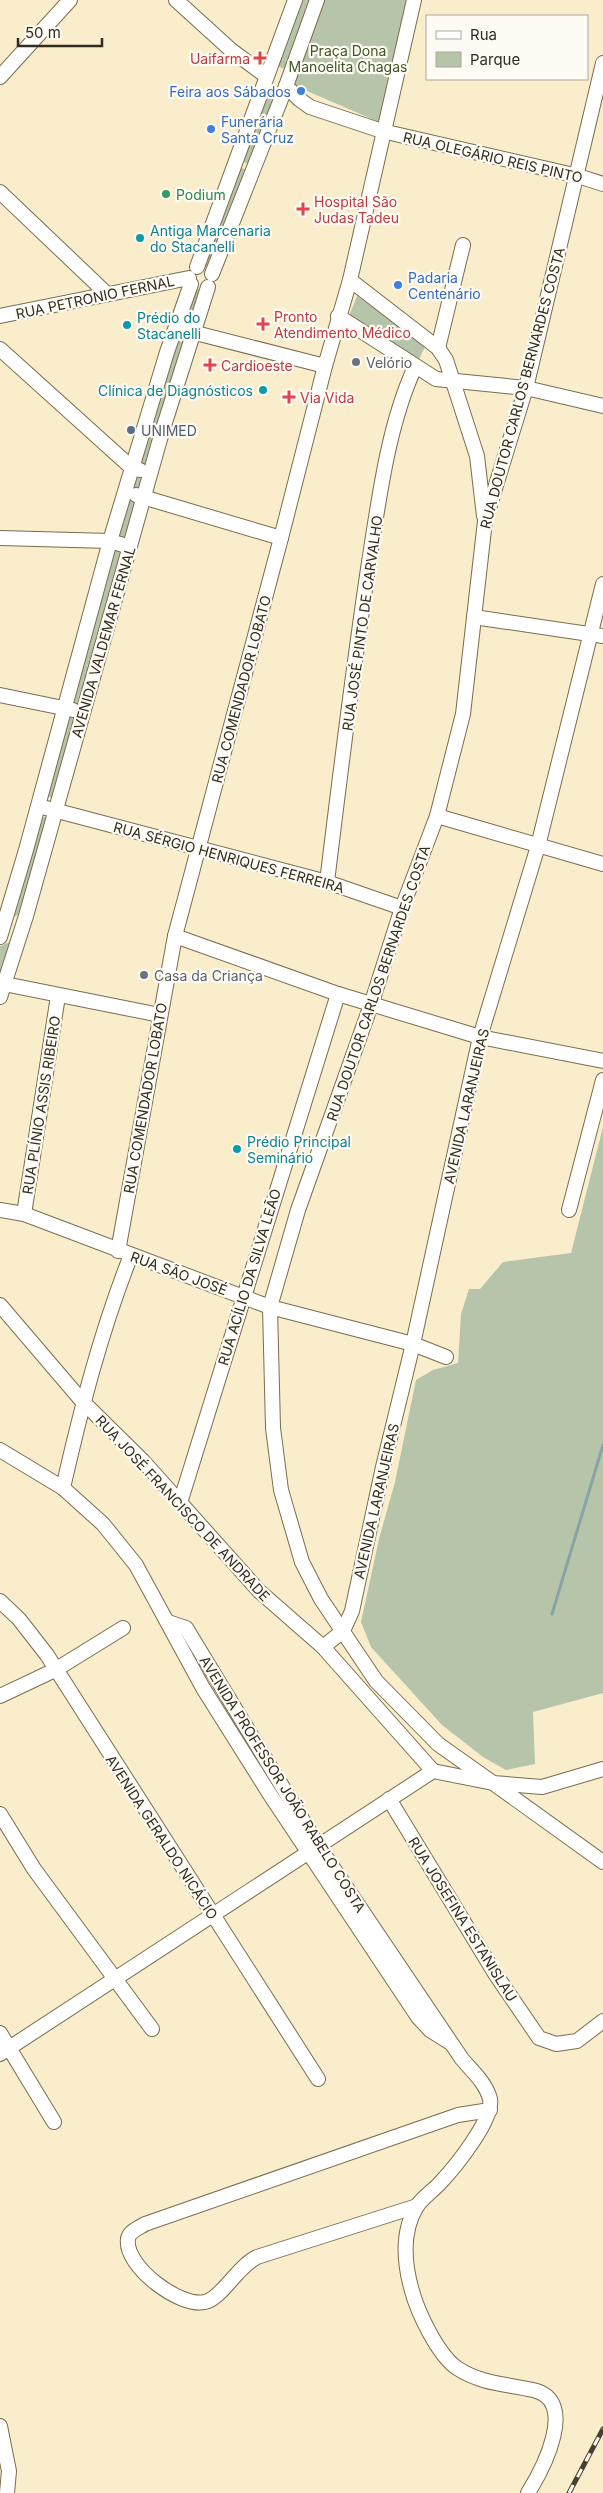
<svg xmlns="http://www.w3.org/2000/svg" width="603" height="2493" viewBox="0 0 603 2493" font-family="Inter,sans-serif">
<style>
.green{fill:#b6c4aa}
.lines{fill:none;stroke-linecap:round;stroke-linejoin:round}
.stream{stroke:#88a3a8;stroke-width:3}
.minor-casing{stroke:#786d4e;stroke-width:16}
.minor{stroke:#fff;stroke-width:14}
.rail-casing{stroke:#464031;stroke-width:5}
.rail{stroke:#fdfbf4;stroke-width:3;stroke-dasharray:9;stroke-linecap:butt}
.health-dot{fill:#e0444e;stroke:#fdfbf4;stroke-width:2}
.shop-dot{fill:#3f7fe0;stroke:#fdfbf4;stroke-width:2}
.leisure-dot{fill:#2e9e5b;stroke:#fdfbf4;stroke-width:2}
.culture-dot{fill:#0f9aa8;stroke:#fdfbf4;stroke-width:2}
.worship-dot{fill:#6b7280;stroke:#fdfbf4;stroke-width:2}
.service-dot{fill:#5c6f8a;stroke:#fdfbf4;stroke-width:2}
.labels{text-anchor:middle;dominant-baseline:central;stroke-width:4.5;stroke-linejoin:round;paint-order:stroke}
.park-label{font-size:14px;fill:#405628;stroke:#fdfbf4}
.health-label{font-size:14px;fill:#be3a42;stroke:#fdfbf4;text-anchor:start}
.shop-label{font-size:14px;fill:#366cbe;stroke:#fdfbf4;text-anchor:start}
.street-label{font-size:14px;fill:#312c1f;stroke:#fdfbf4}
.leisure-label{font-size:14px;fill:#27864d;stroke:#fdfbf4;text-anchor:start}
.culture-label{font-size:14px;fill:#0d838f;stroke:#fdfbf4;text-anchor:start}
.worship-label{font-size:14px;fill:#5b616d;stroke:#fdfbf4;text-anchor:start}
.service-label{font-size:14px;fill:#4e5e75;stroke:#fdfbf4;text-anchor:start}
</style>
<rect width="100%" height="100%" fill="#faedcb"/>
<g class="green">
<path d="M297,0H316L285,69L276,66Z"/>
<path d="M321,0H407L381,123L291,84Z"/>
<path d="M269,91L277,93L253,166L237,159Z"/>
<path d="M235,165L251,172L207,267L204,266Z"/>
<path d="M193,287L200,290L130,546L110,541Z"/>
<path d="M357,296L426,345L417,363L347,321Z"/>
<path d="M110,543L129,547L96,667L78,663Z"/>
<path d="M78,663L96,668L53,798L46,796Z"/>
<path d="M39,816L48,818L42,855L31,852L42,855L25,912L6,920Z"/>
<path d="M12,941L0,979V946Z"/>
<path d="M603,1127V1693L533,1712L535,1764L506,1770L483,1757L442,1725L371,1647L361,1622L379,1539L395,1482L416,1380L433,1370L458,1363L461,1314L469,1289H480L503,1262L571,1253Z"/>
</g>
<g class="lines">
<path class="stream" d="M552,1614L603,1445"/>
<g class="minor-casing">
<g id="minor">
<path d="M176,0L231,50L266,76"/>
<path d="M603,63L526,388L485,521L463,714L437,816L402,908L371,1005L298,1210L270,1307L273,1428L281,1490L302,1562L321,1599L376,1681L438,1744L493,1783L542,1787L603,1769"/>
<path d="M0,77L70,0"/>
<path d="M286,86L299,99L310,107L382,131L578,176L603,184"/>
<path d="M0,192L106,293"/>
<path d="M197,267L295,0"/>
<path d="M212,274L285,89L317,0"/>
<path d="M350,280L438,348L446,360L477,456L484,516"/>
<path d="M0,316L189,278"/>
<path d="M338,316L436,379L526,388L603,406"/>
<path d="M184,330L325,366"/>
<path d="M438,348L463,245"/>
<path d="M0,349L132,468L140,470"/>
<path d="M136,495L281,538"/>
<path d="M0,538L110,541L130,547"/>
<path d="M474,617L603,636"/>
<path d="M0,695L73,710"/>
<path d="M46,808L327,882L402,908"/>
<path d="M437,816L603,864"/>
<path d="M327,882C340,775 353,669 369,562C379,499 388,425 415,367"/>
<path d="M175,936L338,994L480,1037L603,1061"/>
<path d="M0,937L26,850L110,541L167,352L191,284"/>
<path d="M0,983L160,1015"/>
<path d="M0,997L26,916L162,432L208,287"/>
<path d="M0,1210L24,1214L270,1307L413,1344L446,1357"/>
<path d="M569,1210L603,1080"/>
<path d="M24,1214L58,996"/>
<path d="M118,1251L175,936L281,538L325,366L350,280L414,0"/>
<path d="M0,1305L82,1401L143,1461L259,1591L323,1647L433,1771"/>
<path d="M0,1450L63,1488L103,1524L136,1565L203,1688L269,1793L418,2017L430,2030L449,2042"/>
<path d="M63,1488C81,1409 101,1331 131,1255"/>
<path d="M180,1503L338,994"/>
<path d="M0,1601L19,1619L47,1655L318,2079"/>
<path d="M168,1622L186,1628L319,1847L462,2059C472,2071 486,2083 490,2099C494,2119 455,2167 441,2182C434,2190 423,2197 417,2206C401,2232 404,2263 412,2291C418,2313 438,2355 457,2368C481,2384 507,2384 533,2390C579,2400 543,2469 528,2493"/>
<path d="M323,1647L343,1631L352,1611L383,1467L413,1344L480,1037L538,846L603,584"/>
<path d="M0,1696L55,1670L123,1628"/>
<path d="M433,1771L493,1783L603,1862"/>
<path d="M389,1799L496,1975L539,2038L556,2044L577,2041L603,2021"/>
<path d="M0,1814L34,1869L152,2029"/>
<path d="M0,2033L54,2122"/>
<path d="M0,2054L433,1771"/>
<path d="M417,2206L257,2257C237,2267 221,2299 205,2302C180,2308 124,2266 128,2239C129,2231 139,2228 145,2224L458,2115L490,2110"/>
<path d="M0,2426L9,2471L7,2493"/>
</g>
</g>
<use href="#minor" class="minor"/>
<g class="rail-casing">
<path id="rail" d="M569,2493L603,2429"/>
</g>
<use href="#rail" class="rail"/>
</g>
<g class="health-dot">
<path d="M257.5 50.5h5v5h5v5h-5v5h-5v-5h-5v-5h5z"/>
<path d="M300.5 201.5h5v5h5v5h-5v5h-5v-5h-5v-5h5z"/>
<path d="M260.5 316.5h5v5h5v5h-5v5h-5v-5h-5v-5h5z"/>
<path d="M207.5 357.5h5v5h5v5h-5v5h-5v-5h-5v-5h5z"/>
<path d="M286.5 389.5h5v5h5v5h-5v5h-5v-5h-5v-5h5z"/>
</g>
<g class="shop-dot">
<circle cx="301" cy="91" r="5"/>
<circle cx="211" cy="129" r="5"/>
<circle cx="398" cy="285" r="5"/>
</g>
<circle class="leisure-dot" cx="166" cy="194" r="5"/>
<g class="culture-dot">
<circle cx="140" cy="238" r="5"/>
<circle cx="127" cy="325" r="5"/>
<circle cx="263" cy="390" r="5"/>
<circle cx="237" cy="1149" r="5"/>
</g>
<g class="worship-dot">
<circle cx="356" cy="362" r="5"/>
<circle cx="144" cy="975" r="5"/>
</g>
<circle class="service-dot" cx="131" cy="430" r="5"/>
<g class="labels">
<g class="park-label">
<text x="348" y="50">Praça Dona<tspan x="348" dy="16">Manoelita Chagas</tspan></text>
</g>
<g class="health-label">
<text x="250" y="58" text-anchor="end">Uaifarma</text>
<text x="314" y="201">Hospital São<tspan x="314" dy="16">Judas Tadeu</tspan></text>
<text x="274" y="316">Pronto<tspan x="274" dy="16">Atendimento Médico</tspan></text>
<text x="221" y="365">Cardioeste</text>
<text x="300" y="397">Via Vida</text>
</g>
<g class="shop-label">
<text x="291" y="91" text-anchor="end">Feira aos Sábados</text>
<text x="221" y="121">Funerária<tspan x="221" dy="16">Santa Cruz</tspan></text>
<text x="408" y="277">Padaria<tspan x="408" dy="16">Centenário</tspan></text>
</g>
<g class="street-label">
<text transform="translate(493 157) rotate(13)">RUA OLEGÁRIO REIS PINTO</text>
<text transform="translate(95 297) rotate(-12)">RUA PETRONIO FERNAL</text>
<text transform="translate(522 388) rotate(-75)">RUA DOUTOR CARLOS BERNARDES COSTA</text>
<text transform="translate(362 623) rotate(-82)">RUA JOSÉ PINTO DE CARVALHO</text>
<text transform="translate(103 642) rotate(-74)">AVENIDA VALDEMAR FERNAL</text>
<text transform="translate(241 689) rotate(-75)">RUA COMENDADOR LOBATO</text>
<text transform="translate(229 857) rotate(15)">RUA SÉRGIO HENRIQUES FERREIRA</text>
<text transform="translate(378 983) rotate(-71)">RUA DOUTOR CARLOS BERNARDES COSTA</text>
<text transform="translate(145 1098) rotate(-80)">RUA COMENDADOR LOBATO</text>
<text transform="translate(41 1105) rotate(-81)">RUA PLÍNIO ASSIS RIBEIRO</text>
<text transform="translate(466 1106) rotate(-77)">AVENIDA LARANJEIRAS</text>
<text transform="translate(179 1273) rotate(20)">RUA SÃO JOSÉ</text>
<text transform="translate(249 1277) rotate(-73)">RUA ACÍLIO DA SILVA LEÃO</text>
<text transform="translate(376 1501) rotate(-77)">AVENIDA LARANJEIRAS</text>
<text transform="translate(183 1508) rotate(47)">RUA JOSÉ FRANCISCO DE ANDRADE</text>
<text transform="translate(283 1784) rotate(58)">AVENIDA PROFESSOR JOÃO RABELO COSTA</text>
<text transform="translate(162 1837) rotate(57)">AVENIDA GERALDO NICÁCIO</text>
<text transform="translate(463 1919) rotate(58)">RUA JOSEFINA ESTANISLAU</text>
</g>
<g class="leisure-label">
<text x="176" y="194">Podium</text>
</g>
<g class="culture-label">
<text x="150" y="230">Antiga Marcenaria<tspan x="150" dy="16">do Stacanelli</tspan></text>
<text x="137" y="317">Prédio do<tspan x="137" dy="16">Stacanelli</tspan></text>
<text x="253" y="390" text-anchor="end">Clínica de Diagnósticos</text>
<text x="247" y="1141">Prédio Principal<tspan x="247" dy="16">Seminário</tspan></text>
</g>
<g class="worship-label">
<text x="366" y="362">Velório</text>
<text x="154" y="975">Casa da Criança</text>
</g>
<g class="service-label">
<text x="141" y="430">UNIMED</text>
</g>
</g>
<rect x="426" y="15" width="162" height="65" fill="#fdfbf4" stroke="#aba89f"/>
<rect x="436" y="31" width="25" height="8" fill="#ffffff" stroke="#aba89f"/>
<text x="470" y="40" font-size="15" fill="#312c1f">Rua</text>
<rect x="436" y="52" width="25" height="15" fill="#b6c4aa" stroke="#aba89f"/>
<text x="470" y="65" font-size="15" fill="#312c1f">Parque</text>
<path d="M18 38v8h84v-8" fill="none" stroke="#312c1f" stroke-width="2.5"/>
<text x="25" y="38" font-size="15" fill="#312c1f" stroke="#fdfbf4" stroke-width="4" paint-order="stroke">50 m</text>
</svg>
